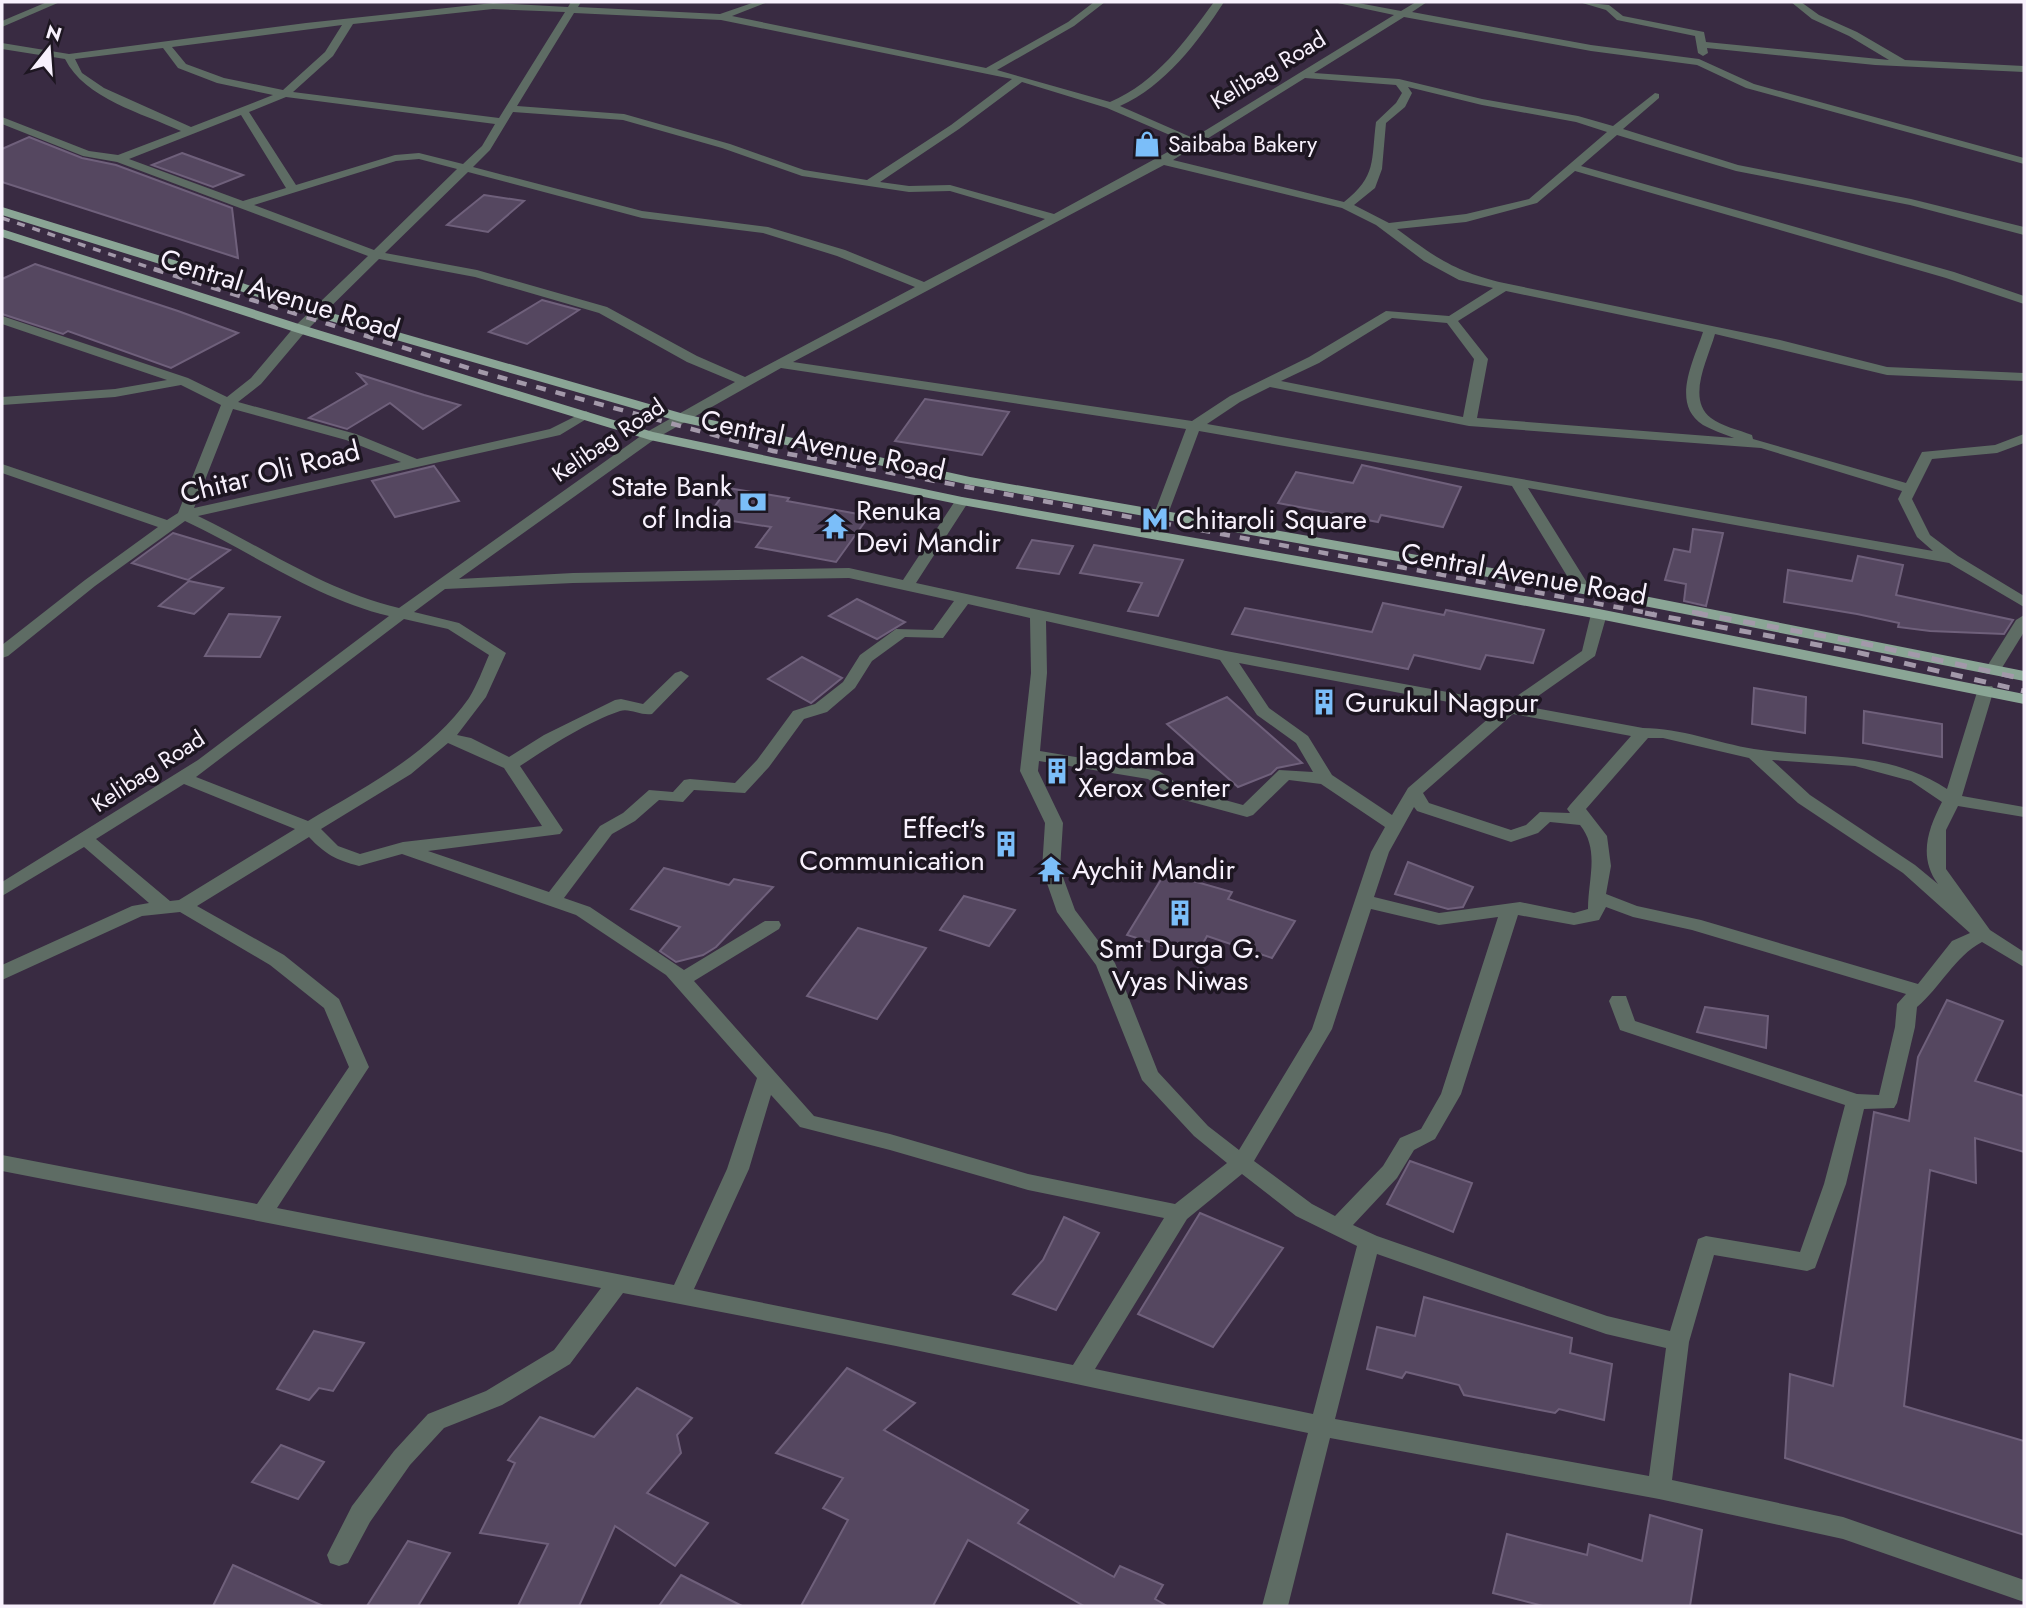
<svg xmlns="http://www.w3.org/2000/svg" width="2026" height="1608" viewBox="0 0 2026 1608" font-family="Jost,sans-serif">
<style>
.building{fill:#554760;stroke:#6f607b;stroke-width:2}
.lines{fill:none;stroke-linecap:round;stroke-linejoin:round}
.minor{fill:#5e6c64;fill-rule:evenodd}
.major{fill:#8aa595;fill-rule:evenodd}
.rail-far2{stroke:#a399aa;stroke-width:3.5;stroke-dasharray:8 8;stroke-linecap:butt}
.rail-far1{stroke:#a399aa;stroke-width:4.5;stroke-dasharray:10 10;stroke-linecap:butt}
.rail{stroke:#a399aa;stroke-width:5;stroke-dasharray:12 12;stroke-linecap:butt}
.labels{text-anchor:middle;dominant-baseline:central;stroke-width:7;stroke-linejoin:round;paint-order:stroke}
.far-street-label{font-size:23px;fill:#f8f1fd;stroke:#1d1621}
.far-poi-label{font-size:23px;fill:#f8f1fd;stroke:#1d1621;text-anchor:start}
.street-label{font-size:28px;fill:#f8f1fd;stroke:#1d1621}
.poi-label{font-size:28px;fill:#f8f1fd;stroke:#1d1621;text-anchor:start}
</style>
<rect width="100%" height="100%" fill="#392b42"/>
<g class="building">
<path d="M29,137L82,158L116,165L232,208L238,258L2,182V149Z"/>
<path d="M182,153L243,175L213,187L152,165Z"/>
<path d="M484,195L524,201L488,232L447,225Z"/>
<path d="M35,264L178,311L238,333L171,368L68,331L63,334L2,314V279Z"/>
<path d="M542,300L579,310L527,344L489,332Z"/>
<path d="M358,374L424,395L460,405L423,429L390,403L347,429L309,418L367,384Z"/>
<path d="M925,399L1009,412L982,455L895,441Z"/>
<path d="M1362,465L1461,487L1443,527L1381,515L1378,522L1278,503L1296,472L1353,483Z"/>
<path d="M434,466L459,501L395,517L372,481Z"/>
<path d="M728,488L789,498L787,501L869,516L836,562L756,547L771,527L707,517Z"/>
<path d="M1693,529L1723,533L1706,606L1684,601L1686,584L1665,580L1674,549L1690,552Z"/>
<path d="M173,533L230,550L188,580L132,563Z"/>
<path d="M1032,540L1073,546L1059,574L1017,568Z"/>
<path d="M1094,545L1183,560L1158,616L1128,611L1142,583L1080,573Z"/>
<path d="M1858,556L1903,565L1896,595L2013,620L2004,634L1930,631L1898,627L1899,623L1857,614L1784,602L1788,570L1852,581Z"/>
<path d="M189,581L223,588L194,614L159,606Z"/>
<path d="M857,599L905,622L877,639L829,616Z"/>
<path d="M1383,603L1444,615L1446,610L1544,630L1533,663L1486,655L1480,669L1414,655L1408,669L1232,634L1245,608L1372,632Z"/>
<path d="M229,614L280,617L260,657L205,656Z"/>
<path d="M802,657L842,678L811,703L768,679Z"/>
<path d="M1754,688L1806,697L1805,733L1752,724Z"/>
<path d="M1227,697L1261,727L1302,763L1277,768L1271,774L1238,787L1167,724Z"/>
<path d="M1864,711L1942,724V757L1863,743Z"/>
<path d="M1408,862L1473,887L1463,907L1448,909L1395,894Z"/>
<path d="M664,868L729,885L734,879L773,887L716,947L703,955L676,962L660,951L680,927L631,909Z"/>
<path d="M1165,873L1232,892L1228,899L1295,921L1272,958L1207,936L1196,956L1127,935Z"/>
<path d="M964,896L1015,910L989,946L940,930Z"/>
<path d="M858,928L926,948L877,1019L807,996Z"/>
<path d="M1947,1000L2003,1021L1975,1081L2024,1096V1152L1975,1138L1976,1183L1930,1170L1904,1406L2024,1441V1535L1785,1458L1790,1374L1833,1386L1874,1112L1909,1121L1918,1057Z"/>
<path d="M1705,1007L1768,1016L1766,1048L1697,1032Z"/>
<path d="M1410,1161L1472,1183L1453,1232L1387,1204Z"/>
<path d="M1200,1213L1283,1248L1213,1347L1138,1314Z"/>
<path d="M1064,1217L1099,1233L1056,1310L1013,1294L1043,1260Z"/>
<path d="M1424,1297L1572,1338L1570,1353L1612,1364L1604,1420L1559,1409L1555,1413L1464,1395L1459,1385L1406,1372L1402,1378L1367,1369L1377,1327L1415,1336Z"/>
<path d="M314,1331L364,1343L333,1391L319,1388L309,1400L277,1389Z"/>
<path d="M847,1368L915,1403L884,1430L1028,1510L1018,1523L1114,1577L1120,1566L1163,1585L1155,1599L1167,1606H1084L968,1540L933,1606H801L848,1520L823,1508L843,1478L776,1453Z"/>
<path d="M637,1388L692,1418L677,1435L681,1453L647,1493L708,1523L675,1566L615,1526L579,1606H518L548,1544L480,1533L515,1463L508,1460L540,1417L594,1437Z"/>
<path d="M281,1445L324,1462L298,1499L252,1482Z"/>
<path d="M1650,1515L1702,1530L1690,1606H1543L1493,1593L1507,1534L1587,1555L1589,1544L1642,1561Z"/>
<path d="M408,1541L450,1553L418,1606H367Z"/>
<path d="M233,1565L323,1606H213Z"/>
<path d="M681,1575L742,1606H659Z"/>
</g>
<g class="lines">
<g class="minor">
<path d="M47,2H60L2,27V21Z"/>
<path d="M571,2H581L578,7L720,14L755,2H768L732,16L986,68L1068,22L1094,2H1105L1074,26L997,70L1110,102C1157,82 1185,41 1214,2H1224C1198,42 1165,86 1120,106L1193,138L1394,15L1333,2H1353L1401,11L1416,2H1427L1412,12L1591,45L1699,59L1754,84L2024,158V164L1746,88L1697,65L1591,51L1404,17L1314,73L1399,79L1482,99L1578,116L1613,126L1655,93L1659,94V98L1623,129L1738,165L1911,199L2024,227V235L1910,205L1736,171L1617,135L1581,166L1954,272L2024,296V304L1946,278L1575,171L1537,203L1466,222L1397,229C1436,258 1456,272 1504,283L1780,340L1887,367L2024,373V381L1887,375L1715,334C1708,359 1686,399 1711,418C1721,426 1739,430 1752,435L1753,439L1906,483L1922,452L1995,445L2024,434V443L1997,453L1932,459L1912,499L1930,535L1958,556L2024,596V607L1949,563L1528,488L1591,589L1583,594L1575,589L1512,486L1199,431L1168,514L1161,518L1154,514L1186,429L781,368L655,439L459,579L573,573L849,568L903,580L957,498L962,497L969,501L916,583L1226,651L1507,703L1582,651L1591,614L1599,609L1607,614L1595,656L1524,706L1643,728C1681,728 1717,743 1754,749C1822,760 1886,749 1947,789L1978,689L1980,686H1992L1994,689L1962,796L2024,807V817L1958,806L1946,830V869L1990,930L2024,952V967L1982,942C1954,957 1941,987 1917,1007L1915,1027L1897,1103L1894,1108L1864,1109L1846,1184L1815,1268L1807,1271L1714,1255L1689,1342L1672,1480L1843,1517L2024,1580V1602L1843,1539L1659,1499L1330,1438L1288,1606H1262L1308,1433L896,1346L623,1293L570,1364L502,1405L444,1428L410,1465L370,1522L348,1563L339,1566L330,1563L327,1555L352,1506L394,1451L428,1414L486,1391L554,1350L601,1288L2,1171V1155L257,1204L349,1067L324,1008L270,965L180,912L142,916L2,980V965L132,906L149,903L84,847L2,896V882L198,760L389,616C315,598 253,553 185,521L95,586L8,656L2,658V645L85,580L158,527L2,473V464L167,520L178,513L221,405L181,385L115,397L2,405V397L115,389L167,380L2,324V316L188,378L227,397L251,378L295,326L368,256L117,162L83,156L2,124V117L89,151L118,155L181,131C142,113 85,99 65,59L2,49V43L69,54L306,23L493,3L568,7ZM493,9L565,12L499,118L293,92L333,56L353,24ZM574,13L721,20L1012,79L951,125L867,180L804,170L730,144L624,114L517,106ZM342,25L325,52L283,90L224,78L186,64L172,47ZM163,48L178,68L217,83L273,95L191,127L104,88L82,73L75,59ZM1305,78L1396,85L1402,93L1396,103L1376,122C1371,161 1377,176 1344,202L1173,160ZM1022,82L1107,108L1186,142L1054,214L950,185L909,186L880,182L959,129ZM1408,87L1482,105L1576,122L1607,132L1529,199L1466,214L1389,223L1354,205L1375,188L1382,169L1386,123L1405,107L1412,93ZM286,97L495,124L482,146L463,164L419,153L395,155L296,185L249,112ZM513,112L623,120L722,148L802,176L909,192L950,191L1045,219L924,282L845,250L768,227L642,211L473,167L490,150ZM241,115L286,188L243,201L129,159ZM419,159L457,169L374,250L254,205L396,161ZM1164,165L1342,208L1376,225L1424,261L1459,280L1493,288L1449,316L1386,311L1309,357L1230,396L1192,421L793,362ZM468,172L642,218L763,233L837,256L915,287L745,377L697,356L607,307L477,270L385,253ZM379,259L475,277L599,313L687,362L735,382L645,433L399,608C326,591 265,548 198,516L560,435L593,415L586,411L550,429L417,459L356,434L238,402L261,384L305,332ZM1506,291L1703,332C1694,360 1670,404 1703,425C1712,430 1724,434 1734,438L1477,418L1488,359L1458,321ZM1392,318L1447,323L1474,359L1463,417L1281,381L1319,363ZM1270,387L1469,426L1761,448L1902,491L1898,499L1917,537L1933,551L1207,424L1240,402ZM233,409L346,440L401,462L194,508ZM849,578L954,601L933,630L896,629L860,655L843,682L815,704L793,711L757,760L735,783L690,779L684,780L673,792L649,790L623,813L600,826L549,892L428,851L560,834L563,830L520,766C549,747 587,722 620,711C630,708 641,716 652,714L689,676L681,671L675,673L643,704L621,699L615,700L544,735L509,757L471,738L457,735L486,697L506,653L459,623L414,612L445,589L573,583ZM968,604L1030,618L1031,673L1020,771L1045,823L1042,869L1057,912L1096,965L1142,1080L1194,1136L1227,1163L1175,1204L1028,1174L890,1134L814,1116L694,981L779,929L781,925L779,921H765L684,970L590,907L564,898L612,834L635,821L659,800L683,802L694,790L745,793L769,767L804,719L827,712L855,688L872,661L905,637L943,638ZM404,619L448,629L489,655C483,669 477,685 469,698C429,755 366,786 308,821L196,777ZM1046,621L1220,660L1257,715L1296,743L1313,772L1279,770L1243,805L1185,789L1159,771L1040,751L1047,673ZM1239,663L1497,711L1408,788L1392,815L1332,775L1308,736L1269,708ZM1513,714L1631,736L1570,805L1567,809L1570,813L1540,812L1526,825L1511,830L1429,803L1423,793ZM1648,738H1663L1749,758L1798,803L1903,873L1970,933L1952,941L1918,984L1701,920L1637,906L1606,894L1611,866L1607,836L1586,809ZM448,743L504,768L542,826L403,842L360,854L338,846L321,829L411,774ZM1772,760L1855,766L1911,781L1942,802C1928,829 1918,857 1938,884L1915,865L1810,795ZM1039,761L1148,779L1173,797L1247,817L1253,815L1289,780L1321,784L1385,827L1371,852L1312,1029L1239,1150L1208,1126L1158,1072L1115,963L1075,910L1060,869L1063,823L1038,771ZM184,784L295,829L179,900L170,901L96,839ZM1414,807L1417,811L1511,842L1538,833L1550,822L1580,825C1600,850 1588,879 1588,909L1574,913L1520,902L1439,913L1374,897L1389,852ZM309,837C325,854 336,860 359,866L402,854L576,915L666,975L757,1078L727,1169L674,1285L277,1208L369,1067L339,999L284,955L197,906ZM1606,907L1633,917L1692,930L1906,994L1897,1004L1895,1027L1879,1095L1857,1094L1635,1021L1626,996H1612L1609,1001L1620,1030L1845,1105L1824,1184L1800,1252L1706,1236L1698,1239L1670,1331L1607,1316L1377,1236L1353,1225L1397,1178L1414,1150L1435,1139L1461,1094L1518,915L1574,925L1599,920ZM1371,909L1439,925L1498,917L1441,1094L1421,1129L1400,1138L1383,1166L1335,1216L1312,1204L1254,1161L1332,1029ZM771,1095L800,1127L890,1150L1028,1190L1164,1218L1073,1365L694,1289L749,1169ZM1242,1174L1296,1216L1357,1246L1313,1414L1095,1369L1187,1219ZM1377,1254L1606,1334L1666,1348L1649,1476L1335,1419Z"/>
<path d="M1579,2L1609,5L1623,16L1704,32L1706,42L1889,60L1849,36L1812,19L1791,2H1801L1819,15L1857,32L1905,60L2024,66V72L1875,65L1707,48L1708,53L1703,56L1698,53L1695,36L1617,20L1606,10Z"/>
<path d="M2024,615V632L2000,671L1994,673L1988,671L1986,668L2016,620Z"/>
</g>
<g class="major">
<path d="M2,207L187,264L321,310L684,414L970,477L1583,584L2024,671V681L1583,594L970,485L681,422L313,316L179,270L2,215Z"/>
<path d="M2,229L305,326L653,432L962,497L1599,609L2024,694V704L1599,619L962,505L650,440L295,332L2,237Z"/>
</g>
<path class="rail-far2" d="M2,218L160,271"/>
<g class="rail-far1">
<path d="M154,269L481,372L773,451L1654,614"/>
<path d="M1692,612L1706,614"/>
</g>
<g class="rail">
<path d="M1645,613L1856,652L2024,691"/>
<path d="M1696,613L1857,642L2024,679"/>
</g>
</g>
<defs>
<g id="shop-bare" transform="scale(2.1)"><path d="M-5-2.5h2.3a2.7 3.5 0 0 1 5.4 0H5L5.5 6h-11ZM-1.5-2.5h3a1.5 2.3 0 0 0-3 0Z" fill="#7bbef9" stroke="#1d1621" stroke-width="2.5" paint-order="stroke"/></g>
<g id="bank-bare" transform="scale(2.1)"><path d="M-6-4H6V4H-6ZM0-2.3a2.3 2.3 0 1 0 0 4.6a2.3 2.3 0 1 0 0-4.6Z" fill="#7bbef9" stroke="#1d1621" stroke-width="2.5" paint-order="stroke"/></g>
<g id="metro-bare" transform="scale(2.1)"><path d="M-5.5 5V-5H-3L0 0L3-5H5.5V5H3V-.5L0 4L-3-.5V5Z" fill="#7bbef9" stroke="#1d1621" stroke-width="2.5" paint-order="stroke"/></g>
<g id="temple-bare" transform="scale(2.1)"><path d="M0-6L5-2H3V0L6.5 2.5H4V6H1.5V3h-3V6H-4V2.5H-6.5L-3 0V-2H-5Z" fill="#7bbef9" stroke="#1d1621" stroke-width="2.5" paint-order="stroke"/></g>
<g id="building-bare" transform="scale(2.1)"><path d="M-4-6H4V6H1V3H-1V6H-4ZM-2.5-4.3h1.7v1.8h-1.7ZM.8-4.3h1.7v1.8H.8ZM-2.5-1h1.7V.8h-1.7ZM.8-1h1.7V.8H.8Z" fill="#7bbef9" stroke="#1d1621" stroke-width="2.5" paint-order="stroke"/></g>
</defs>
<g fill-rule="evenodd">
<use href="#shop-bare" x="1147" y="144"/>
<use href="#bank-bare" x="753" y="502"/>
<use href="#metro-bare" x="1155" y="519"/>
<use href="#temple-bare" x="835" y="526"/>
<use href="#building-bare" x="1324" y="702"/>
<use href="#building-bare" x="1057" y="771"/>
<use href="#building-bare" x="1006" y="844"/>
<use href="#temple-bare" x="1051" y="869"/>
<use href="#building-bare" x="1180" y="913"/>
</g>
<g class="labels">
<g class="far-street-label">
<text transform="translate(1268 70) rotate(-31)">Kelibag Road</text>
<text transform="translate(608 440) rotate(-34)">Kelibag Road</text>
<text transform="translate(148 771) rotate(-33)">Kelibag Road</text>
</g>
<g class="far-poi-label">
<text x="1168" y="144">Saibaba Bakery</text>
</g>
<g class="street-label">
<text transform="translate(280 294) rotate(17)">Central Avenue Road</text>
<text transform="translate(823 445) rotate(12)">Central Avenue Road</text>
<text transform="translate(270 472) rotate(-14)">Chitar Oli Road</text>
<text transform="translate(1524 574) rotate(10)">Central Avenue Road</text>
</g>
<g class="poi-label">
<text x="732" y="486" text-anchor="end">State Bank<tspan x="732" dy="32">of India</tspan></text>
<text x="856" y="510">Renuka<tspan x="856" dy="32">Devi Mandir</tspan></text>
<text x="1176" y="519">Chitaroli Square</text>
<text x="1345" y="702">Gurukul Nagpur</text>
<text x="1078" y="755">Jagdamba<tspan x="1078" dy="32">Xerox Center</tspan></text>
<text x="985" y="828" text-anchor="end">Effect's<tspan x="985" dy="32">Communication</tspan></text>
<text x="1072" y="869">Aychit Mandir</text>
<text x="1180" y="948" text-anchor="middle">Smt Durga G.<tspan x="1180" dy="32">Vyas Niwas</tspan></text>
</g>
</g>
<rect width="2026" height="1608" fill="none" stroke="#f8f1fd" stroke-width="7"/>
<g transform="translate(49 49) rotate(17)" stroke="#1d1621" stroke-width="5" paint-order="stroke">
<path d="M0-5L12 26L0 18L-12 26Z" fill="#f8f1fd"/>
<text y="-10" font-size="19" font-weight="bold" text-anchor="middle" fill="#f8f1fd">N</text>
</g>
</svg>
